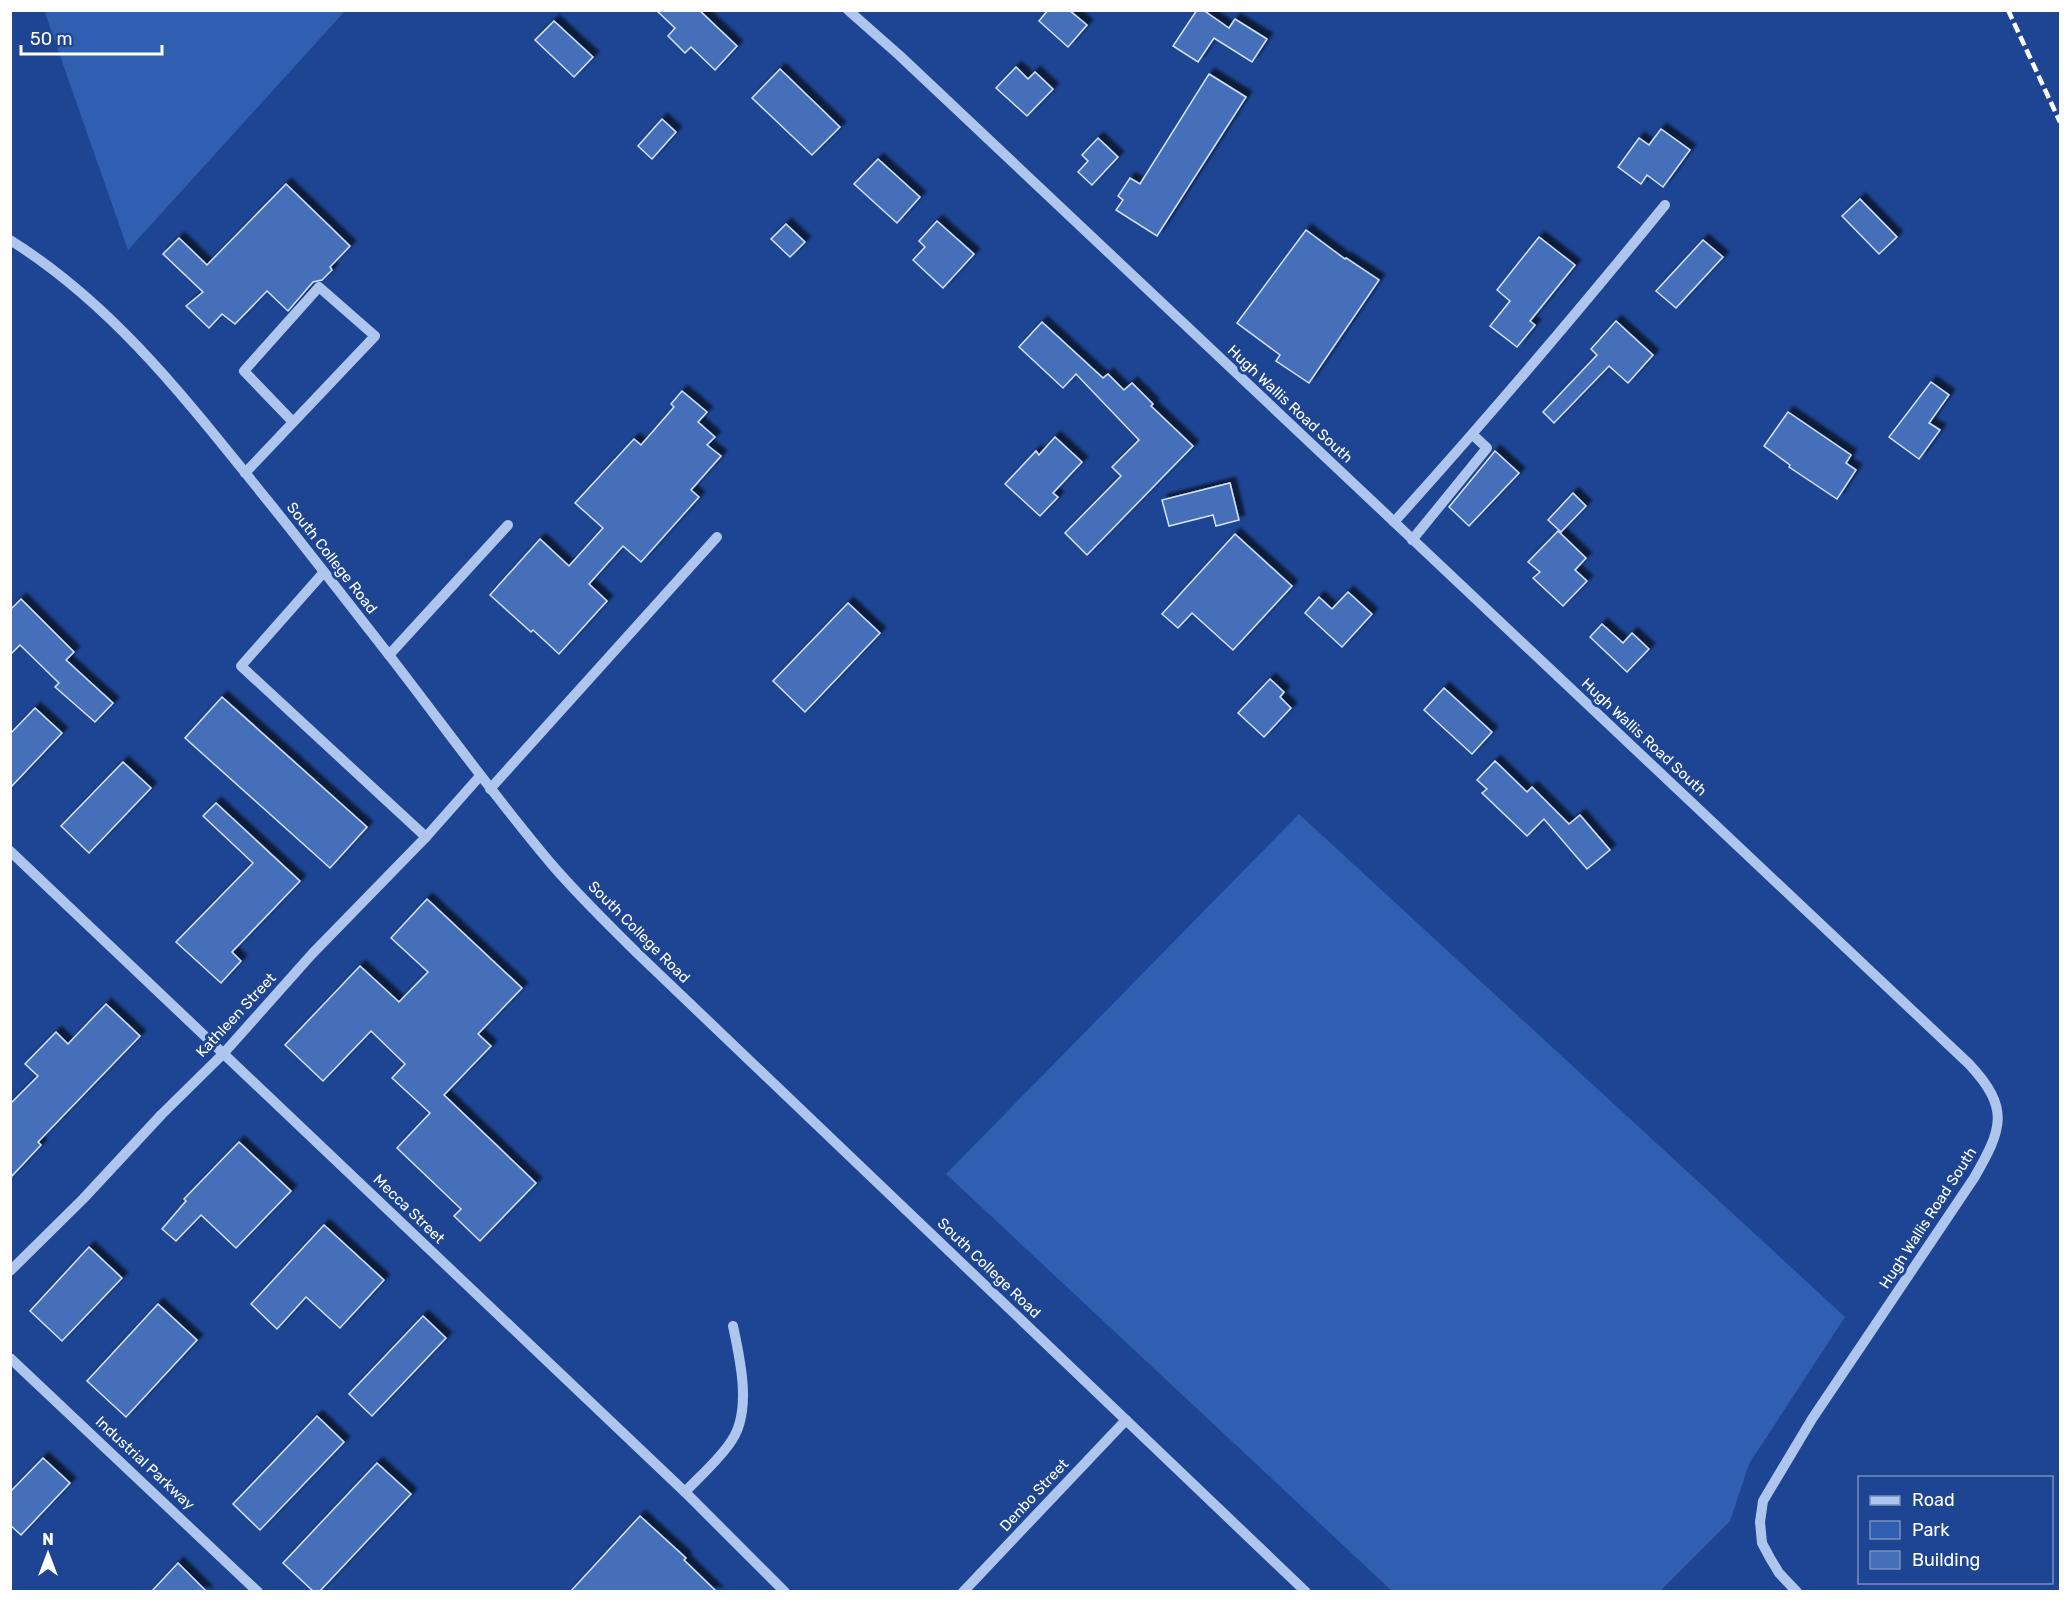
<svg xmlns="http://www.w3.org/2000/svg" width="2071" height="1602" viewBox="0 0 2071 1602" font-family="Rubik,sans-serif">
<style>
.green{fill:#305eb0}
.building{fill:#456fb9;stroke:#d4e2fa;stroke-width:1.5;filter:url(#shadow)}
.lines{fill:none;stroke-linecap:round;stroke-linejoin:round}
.minor{stroke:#aec5ee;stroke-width:10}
.rail{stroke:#fff;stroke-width:4.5;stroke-dasharray:10 4.5;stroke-linecap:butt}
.labels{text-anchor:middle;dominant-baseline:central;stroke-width:6;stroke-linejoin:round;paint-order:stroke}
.street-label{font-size:15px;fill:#fff;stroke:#1d4593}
</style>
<defs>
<filter id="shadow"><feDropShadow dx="5.5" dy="-5.5" stdDeviation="1.5" flood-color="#0009"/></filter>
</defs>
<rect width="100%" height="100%" fill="#1d4593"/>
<g class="green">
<path d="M44,10H345V11L128,250Z"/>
<path d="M1299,814L1845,1317L1749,1464L1730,1521L1660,1591H1392L946,1174Z"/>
</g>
<g class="building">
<path d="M656,10H699L737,46L715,70L691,47L685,53L668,36L675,28Z"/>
<path d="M1048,10H1069L1087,25L1068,47L1039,21Z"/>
<path d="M1197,10H1203L1229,28L1235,19L1267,39L1252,62L1214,38L1198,62L1173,46Z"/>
<path d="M554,21L593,57L574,77L535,40Z"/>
<path d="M1016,67L1028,79L1035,72L1053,89L1027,116L996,88Z"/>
<path d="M780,69L840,127L812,155L752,98Z"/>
<path d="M1209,74L1246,97L1157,236L1116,210L1123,200L1118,196L1130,178L1140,184Z"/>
<path d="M662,119L676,132L652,159L638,146Z"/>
<path d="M1661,129L1690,150L1663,187L1647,175L1641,184L1618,167L1639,138L1649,145Z"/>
<path d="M1098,138L1118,157L1092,185L1078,172L1088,161L1082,155Z"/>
<path d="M878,159L920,197L897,223L854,184Z"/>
<path d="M286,184L350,246L330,267L332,270L322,280L313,282L288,311L267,291L235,324L222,314L209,328L186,306L203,292L163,254L179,238L207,265Z"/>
<path d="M1860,199L1897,237L1879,254L1842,216Z"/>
<path d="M937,221L974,254L943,288L913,260L925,247L919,241Z"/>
<path d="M786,224L805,242L790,257L771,239Z"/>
<path d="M1306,230L1345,259L1346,258L1379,280L1309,383L1276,361L1280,355L1237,323Z"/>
<path d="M1539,237L1575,265L1530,321L1535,325L1517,347L1490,326L1510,301L1497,290Z"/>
<path d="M1703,240L1723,257L1676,308L1656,291Z"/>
<path d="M1616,321L1653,355L1628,383L1609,366L1554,423L1543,412L1597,355L1591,349Z"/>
<path d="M1042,322L1103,378L1108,374L1124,390L1132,383L1153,404L1151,406L1193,446L1087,555L1065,533L1121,476L1112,467L1139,440L1076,374L1063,388L1019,347Z"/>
<path d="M1931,382L1949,395L1929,423L1940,430L1919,459L1889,437Z"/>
<path d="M682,391L707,412L698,422L715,437L707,445L721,456L691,490L699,497L641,562L623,546L589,584L607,601L559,654L533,630L531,632L490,595L540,539L569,566L603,528L575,503L634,439L641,445L674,407L671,404Z"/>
<path d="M1788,412L1851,455L1846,463L1856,470L1837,499L1789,467L1790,465L1764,446Z"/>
<path d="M1055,437L1082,462L1053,493L1058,497L1040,516L1005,484L1036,451L1039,455Z"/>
<path d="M1495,451L1519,473L1469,526L1449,507Z"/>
<path d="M1230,483L1239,520L1216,526L1213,515L1169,526L1162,500Z"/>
<path d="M1573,493L1586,506L1561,532L1548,520Z"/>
<path d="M1558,531L1586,558L1575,570L1587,581L1563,606L1533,578L1540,572L1528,562Z"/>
<path d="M1235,534L1292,586L1233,650L1192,613L1178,628L1162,614Z"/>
<path d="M1348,592L1372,614L1342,647L1305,613L1319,597L1332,609Z"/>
<path d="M21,599L74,652L66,660L113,703L95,722L55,687L59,683L20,645L10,655V610Z"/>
<path d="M848,603L880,633L805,712L773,681Z"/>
<path d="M1602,624L1623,643L1632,633L1649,649L1627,672L1590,637Z"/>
<path d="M1270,679L1284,692L1280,697L1291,708L1264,737L1238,713Z"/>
<path d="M1444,688L1492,732L1472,754L1424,710Z"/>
<path d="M222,697L367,827L330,868L185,738Z"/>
<path d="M35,708L62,733L10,788V734Z"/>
<path d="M1495,761L1527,792L1532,787L1569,824L1580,815L1610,850L1587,869L1544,819L1527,836L1482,793L1487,789L1477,780Z"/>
<path d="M123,762L151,788L89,853L61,826Z"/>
<path d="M216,803L300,881L232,952L241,961L221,983L176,942L253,863L203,816Z"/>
<path d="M427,899L522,988L478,1034L491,1046L444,1095L536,1183L480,1241L454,1216L461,1209L397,1148L430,1113L392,1078L405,1064L371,1031L323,1081L285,1045L360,966L399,1002L428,972L391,938Z"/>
<path d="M106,1004L140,1036L38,1142L41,1145L10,1178V1104L38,1076L25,1064L56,1032L68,1044Z"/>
<path d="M239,1142L291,1191L236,1248L201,1215L176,1241L162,1229L186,1201L184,1199Z"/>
<path d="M324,1225L384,1280L340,1328L306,1297L277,1329L251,1304Z"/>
<path d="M89,1247L122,1278L62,1341L30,1311Z"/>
<path d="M158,1304L197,1340L126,1417L87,1381Z"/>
<path d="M423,1316L446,1338L372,1416L349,1394Z"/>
<path d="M317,1416L344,1442L260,1530L233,1504Z"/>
<path d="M43,1458L70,1483L21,1535L10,1525V1492Z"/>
<path d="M377,1463L411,1494L319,1592H314L283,1563Z"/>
<path d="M640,1516L686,1558L684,1560L717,1592H570Z"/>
<path d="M178,1563L207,1592H151Z"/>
</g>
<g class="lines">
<g class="minor">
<path d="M848,10L899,55L1969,1064C2010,1108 2003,1128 1974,1178L1812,1419L1763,1501L1760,1522L1762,1543L1770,1558L1779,1573L1797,1592"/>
<path d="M10,240C116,306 191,406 268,501C309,552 349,604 389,655C444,726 496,799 554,867C580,897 609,925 637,953L1306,1592"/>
<path d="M245,473L375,336L319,287L244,371L293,422"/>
<path d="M1394,522C1487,419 1577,313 1665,205"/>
<path d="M1412,540L1487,448L1473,435"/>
<path d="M324,572L241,666L426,837"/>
<path d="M389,655L508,525"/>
<path d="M490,789L717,537"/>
<path d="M10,851L685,1492L785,1592"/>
<path d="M10,1271L83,1199L162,1114L223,1054L312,954L426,837L480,776"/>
<path d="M10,1358L258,1592"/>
<path d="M685,1492C700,1476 721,1458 732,1440C752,1410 740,1359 733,1326"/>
<path d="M963,1592L1126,1420"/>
</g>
<path class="rail" d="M2008,10L2060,122"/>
</g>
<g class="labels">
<g class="street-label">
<text transform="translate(1290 404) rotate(43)">Hugh Wallis Road South</text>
<text transform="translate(332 558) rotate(52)">South College Road</text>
<text transform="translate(1644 737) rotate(43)">Hugh Wallis Road South</text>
<text transform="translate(639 932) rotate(45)">South College Road</text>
<text transform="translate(236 1015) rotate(-47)">Kathleen Street</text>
<text transform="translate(409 1209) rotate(44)">Mecca Street</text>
<text transform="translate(1928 1218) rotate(-57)">Hugh Wallis Road South</text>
<text transform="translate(989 1268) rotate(44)">South College Road</text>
<text transform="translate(145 1463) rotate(43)">Industrial Parkway</text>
<text transform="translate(1034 1495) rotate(-47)">Denbo Street</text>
</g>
</g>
<rect width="2071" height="1602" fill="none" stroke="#ffffff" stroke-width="24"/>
<rect x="1858" y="1476" width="195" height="108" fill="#1d4593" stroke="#778fbe" stroke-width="1.5"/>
<rect x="1870" y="1496" width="30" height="9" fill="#aec5ee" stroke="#778fbe" stroke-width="1.5"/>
<text x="1912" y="1506" font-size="18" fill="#ffffff">Road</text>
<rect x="1870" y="1521" width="30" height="18" fill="#305eb0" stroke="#778fbe" stroke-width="1.5"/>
<text x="1912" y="1536" font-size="18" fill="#ffffff">Park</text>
<rect x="1870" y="1551" width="30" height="18" fill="#456fb9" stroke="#778fbe" stroke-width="1.5"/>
<text x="1912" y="1566" font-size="18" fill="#ffffff">Building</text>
<g transform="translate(48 1554)" stroke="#1d4593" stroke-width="4.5" paint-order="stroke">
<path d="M0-4.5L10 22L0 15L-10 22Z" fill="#ffffff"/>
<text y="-9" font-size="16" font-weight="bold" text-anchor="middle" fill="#ffffff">N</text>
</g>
<path d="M21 45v9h141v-9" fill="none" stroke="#ffffff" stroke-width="3"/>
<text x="30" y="45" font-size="18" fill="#ffffff" stroke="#1d4593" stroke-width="4.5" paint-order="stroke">50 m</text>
</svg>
